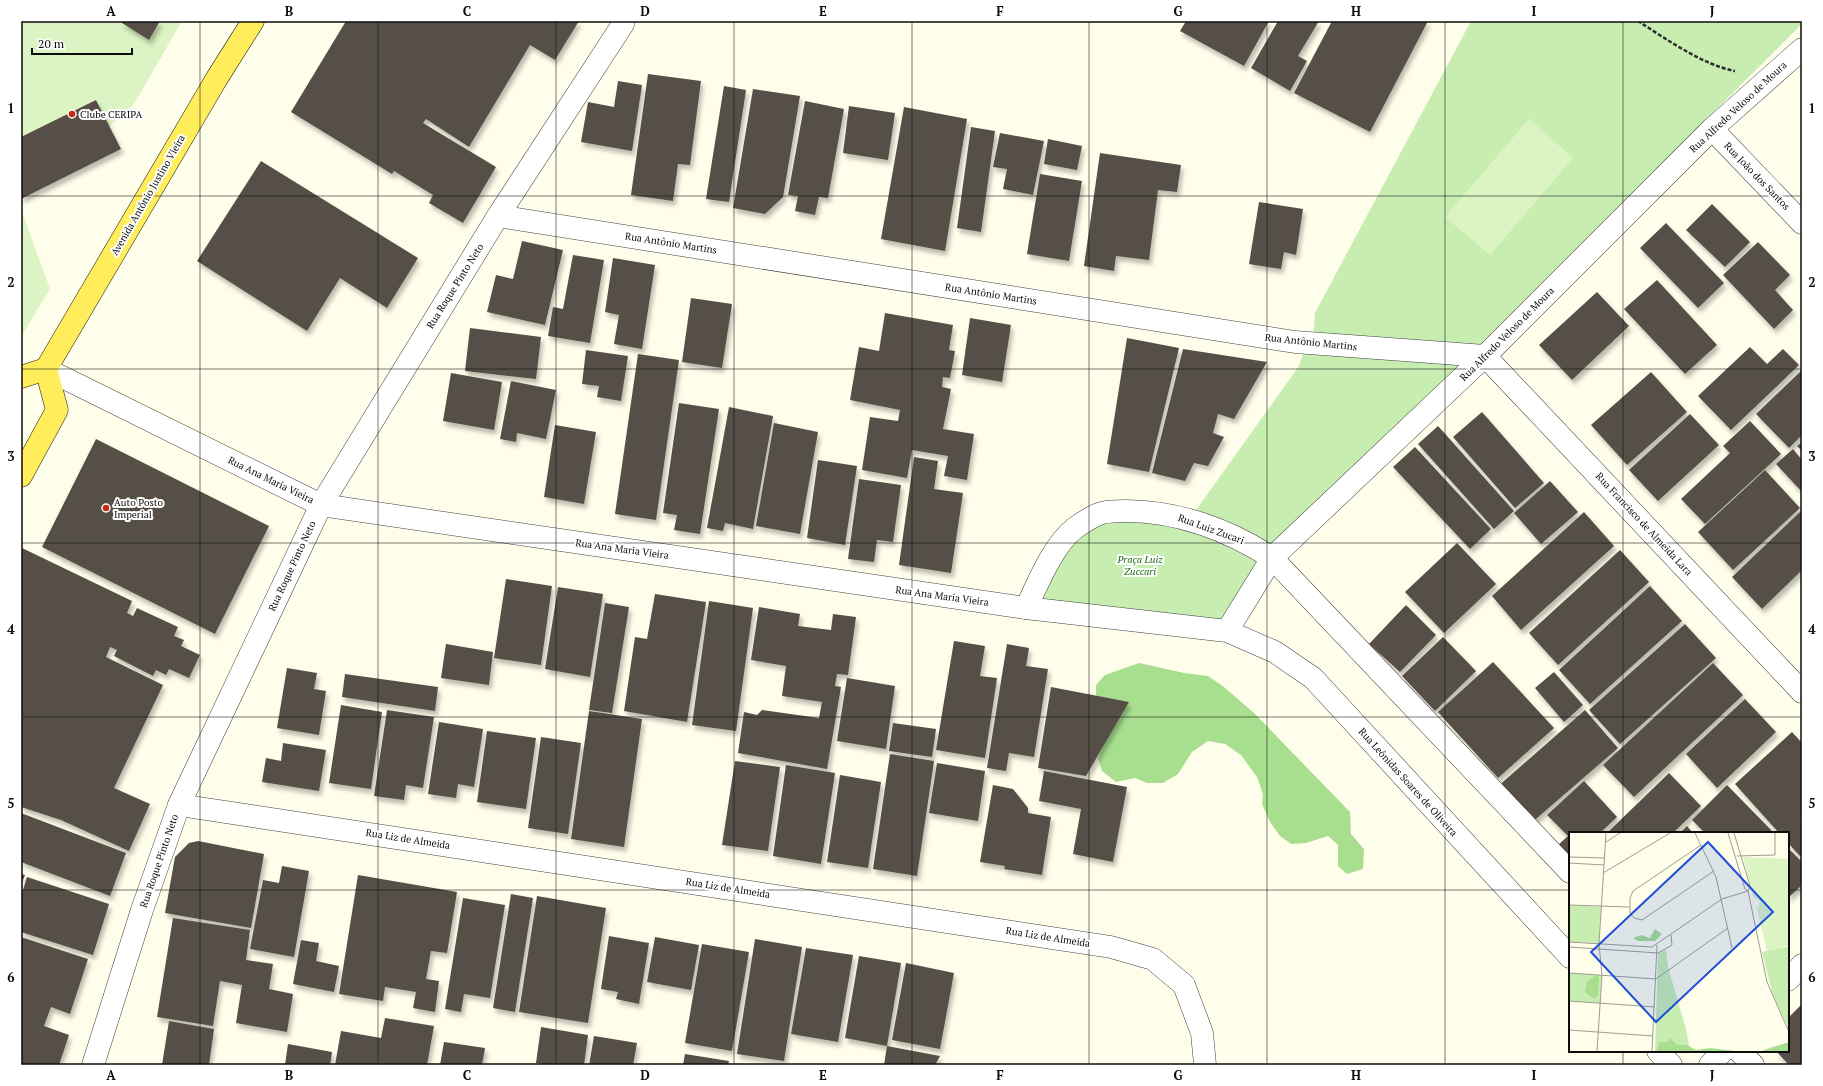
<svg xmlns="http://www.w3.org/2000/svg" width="1823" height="1086" viewBox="0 0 1823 1086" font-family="'PT Serif',serif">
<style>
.green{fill:#c8edb1}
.forest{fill:#a8df8f}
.pitch{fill:#dcf3c3}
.building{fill:#564f47;filter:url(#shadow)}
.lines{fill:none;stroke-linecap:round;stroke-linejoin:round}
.minor-casing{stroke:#3f3f3f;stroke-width:23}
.major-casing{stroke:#1d1d1d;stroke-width:23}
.path{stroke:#2e2e2e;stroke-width:2.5;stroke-dasharray:4 2;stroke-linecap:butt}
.minor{stroke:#fff;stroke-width:22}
.major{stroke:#ffed5b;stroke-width:22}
.grid{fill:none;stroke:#0c0c0c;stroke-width:1;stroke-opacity:0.55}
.poi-dot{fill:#c92617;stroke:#fff;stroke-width:1.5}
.labels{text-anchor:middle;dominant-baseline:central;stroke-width:4;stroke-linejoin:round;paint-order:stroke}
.street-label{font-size:10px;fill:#0c0c0c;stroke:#fff}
.poi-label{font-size:10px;fill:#0c0c0c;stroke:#fff;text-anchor:start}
.park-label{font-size:10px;font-style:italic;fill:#1d6917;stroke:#fff}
.inset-road{fill:none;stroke:#9e9d92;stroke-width:1}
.view{fill:#1d4ed8;fill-opacity:0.15;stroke:#1d4ed8;stroke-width:2}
.inset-edge{fill:none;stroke:#0c0c0c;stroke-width:2}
.neatline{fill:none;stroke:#0c0c0c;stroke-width:1.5}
.grid-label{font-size:13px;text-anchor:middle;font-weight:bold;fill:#0c0c0c}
</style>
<defs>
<filter id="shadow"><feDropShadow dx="2.5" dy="4.5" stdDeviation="2" flood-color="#0004"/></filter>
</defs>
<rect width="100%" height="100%" fill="#fffeeb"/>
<g class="green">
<path d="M1471,21H1802V24L1271,552L1191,517L1299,366L1308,339L1313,342L1315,313Z"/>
<path d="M1120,517L1198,529L1260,561L1223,624L1037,601L1059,559L1091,528Z"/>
</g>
<path class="forest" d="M1139,663L1184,673L1208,676L1224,687L1254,713L1350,812L1351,834L1364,849L1363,869L1347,874L1338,866V845L1328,836L1306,843L1291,844L1280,836L1270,822L1262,804L1263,794L1257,777L1241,755L1225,744L1208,741L1192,752L1178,774L1163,783H1147L1135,778L1116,782L1102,771L1098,758L1105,742L1096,699V685L1105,675Z"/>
<g class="pitch">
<path d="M21,21H182L134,104L109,127L21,199Z"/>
<path d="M1529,119L1573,158L1490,255L1445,217Z"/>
<path d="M21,209L50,289L21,337Z"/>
</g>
<g class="building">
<path d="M123,21H160L149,40L122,23Z"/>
<path d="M346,21H579L555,60L530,45L469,147L426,119L423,123L496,167L463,223L429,203L433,195L394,171L392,174L291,112Z"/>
<path d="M1186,21H1269L1244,66L1180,31Z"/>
<path d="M1278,21H1319L1298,56L1307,61L1290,91L1251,68Z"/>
<path d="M1332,21H1428L1370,132L1294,93Z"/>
<path d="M648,74L701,81L690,165L678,164L673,201L631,195Z"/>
<path d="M618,81L642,85L632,151L581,142L588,102L614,107Z"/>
<path d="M724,86L746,90L729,202L706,199Z"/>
<path d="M753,89L800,96L783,197L765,214L733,208Z"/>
<path d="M96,100L121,149L21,199V137Z"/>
<path d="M805,101L844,109L828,198L819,197L815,215L795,211L798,196L788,195Z"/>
<path d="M849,106L895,113L888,160L843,153Z"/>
<path d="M904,107L967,119L945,251L881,239Z"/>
<path d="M971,127L995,131L981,232L957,228Z"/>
<path d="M1000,133L1044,141L1033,195L1003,189L1007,169L993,167Z"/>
<path d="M1048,139L1082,146L1077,170L1044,164Z"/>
<path d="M1100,153L1181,165L1177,192L1158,190L1149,260L1116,256L1114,271L1084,266Z"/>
<path d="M261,161L418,258L387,308L340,278L307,331L197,261Z"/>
<path d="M1040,174L1082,181L1069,261L1027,254Z"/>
<path d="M1259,202L1303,209L1296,255L1284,252L1281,269L1249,264Z"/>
<path d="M1712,204L1750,242L1725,267L1686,230Z"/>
<path d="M1666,223L1724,283L1698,308L1640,248Z"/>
<path d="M522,241L563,250L545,325L487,312L496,275L513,279Z"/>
<path d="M1758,242L1790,275L1775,290L1793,310L1774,329L1723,275Z"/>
<path d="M573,255L604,260L590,343L548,336L553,307L563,309Z"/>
<path d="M613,258L655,265L642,349L614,344L619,315L605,312Z"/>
<path d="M1657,280L1717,345L1685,374L1624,309Z"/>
<path d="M1597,292L1629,326L1572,380L1539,345Z"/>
<path d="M691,298L732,304L722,368L682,362Z"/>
<path d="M885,313L953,325L949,350L955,351L950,378L943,377L942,387L951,389L943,429L974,434L967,480L944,476L948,456L912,450L907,478L862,470L870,417L898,421L900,410L850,400L859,347L879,351Z"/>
<path d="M970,318L1011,325L1002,382L962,375Z"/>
<path d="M470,328L541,337L536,379L465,371Z"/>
<path d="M1127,338L1179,348L1149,472L1107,464Z"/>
<path d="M1750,347L1767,364L1783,349L1799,365L1731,430L1698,396Z"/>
<path d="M1183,349L1267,362L1234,419L1218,414L1213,433L1224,437L1208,466L1194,463L1185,481L1152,473Z"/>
<path d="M586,350L628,356L621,401L597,397L599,386L582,384Z"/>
<path d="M638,354L679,360L656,520L615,514Z"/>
<path d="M1802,370V435L1789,448L1756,414Z"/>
<path d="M1651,372L1687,412L1627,465L1591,425Z"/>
<path d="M451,373L502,382L494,430L443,421Z"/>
<path d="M511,381L556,390L546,439L517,433L516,442L500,439Z"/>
<path d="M679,403L719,409L700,534L674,530L677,515L663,513Z"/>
<path d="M729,407L773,416L753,529L725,523L723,531L707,528Z"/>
<path d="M1482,412L1544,483L1515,508L1453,437Z"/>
<path d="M1690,414L1719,445L1658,501L1629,470Z"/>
<path d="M1750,421L1781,454L1705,524L1681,499L1730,453L1723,446Z"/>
<path d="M774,423L818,432L800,534L756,526Z"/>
<path d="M555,425L596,432L584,504L544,497Z"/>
<path d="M1438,426L1514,511L1494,529L1418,444Z"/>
<path d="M96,439L269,526L215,634L42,547Z"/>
<path d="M1802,442V451L1797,446Z"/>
<path d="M1415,447L1491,529L1470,549L1393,467Z"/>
<path d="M1793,449L1802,460V492L1776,464Z"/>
<path d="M914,457L938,461L934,489L963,493L951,573L899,565Z"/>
<path d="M818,460L857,466L845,545L807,538Z"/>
<path d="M1765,470L1800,508L1733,570L1698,532Z"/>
<path d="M859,479L901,485L893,542L877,540L874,562L848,559Z"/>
<path d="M1550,481L1578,512L1541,544L1514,513Z"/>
<path d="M1802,510V570L1762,609L1732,577Z"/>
<path d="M1584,512L1614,546L1521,630L1492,596Z"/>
<path d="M1457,543L1496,584L1444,633L1405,592Z"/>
<path d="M22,548L132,601L127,613L133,616L137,608L178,627L174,636L184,640L181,646L200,655L189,678L169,669L166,675L156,670L153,676L114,656L117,650L110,647L106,657L163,685L114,788L150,804L129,851L61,820L21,807Z"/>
<path d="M1620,550L1649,582L1558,665L1529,633Z"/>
<path d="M506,579L552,586L541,665L494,658Z"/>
<path d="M1650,586L1682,621L1590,704L1559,670Z"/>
<path d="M558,587L603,594L590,677L545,669Z"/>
<path d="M655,594L706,602L687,722L624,711L635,637L647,639Z"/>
<path d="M709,601L753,608L736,731L692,725Z"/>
<path d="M605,603L629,607L612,713L589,710Z"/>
<path d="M1406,605L1436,635L1400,672L1369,644Z"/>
<path d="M759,607L800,614L798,626L831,630L833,614L856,617L848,675L837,674L835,686L841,687L827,769L738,753L744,712L757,715L762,710L819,718L822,702L782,696L786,666L751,660Z"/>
<path d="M1685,624L1716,658L1620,744L1589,710Z"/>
<path d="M1443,637L1476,671L1435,711L1402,676Z"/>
<path d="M954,641L985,646L980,676L997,678L985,758L936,750Z"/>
<path d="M446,644L493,652L489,685L441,678Z"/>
<path d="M1007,644L1029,648L1026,666L1048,669L1034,757L1009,753L1006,771L987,768Z"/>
<path d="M1493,662L1554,728L1498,778L1438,712Z"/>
<path d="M1713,663L1743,695L1634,797L1603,765Z"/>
<path d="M287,668L317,673L314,689L326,691L319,735L277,728Z"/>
<path d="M1554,672L1583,705L1564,722L1535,688Z"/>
<path d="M345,674L438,687L435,711L342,697Z"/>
<path d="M847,678L895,686L886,749L837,741Z"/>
<path d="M1051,687L1129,702L1086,776L1038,768Z"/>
<path d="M1745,699L1776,732L1717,788L1686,754Z"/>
<path d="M341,705L382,712L371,789L329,783Z"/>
<path d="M387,710L434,717L423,788L406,785L404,800L374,796Z"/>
<path d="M1585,710L1618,748L1529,825L1496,788Z"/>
<path d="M589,711L642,719L624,847L571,839Z"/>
<path d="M439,722L483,729L474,787L458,784L456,798L428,794Z"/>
<path d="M893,723L936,729L932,757L889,751Z"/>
<path d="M487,731L536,738L526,809L477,802Z"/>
<path d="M1792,732L1802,743V815L1800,817L1802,819V855L1800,856L1788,843V833H1779L1735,784Z"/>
<path d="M541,737L581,743L568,834L528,828Z"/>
<path d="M283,743L326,750L319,791L262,782L266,758L281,761Z"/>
<path d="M890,754L934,761L917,876L873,869Z"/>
<path d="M735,761L780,767L768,851L722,845Z"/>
<path d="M937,763L985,771L978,821L929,813Z"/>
<path d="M786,765L835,773L821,864L773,856Z"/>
<path d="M1044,771L1127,787L1113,862L1073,854L1081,809L1039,801Z"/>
<path d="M1669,773L1701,806L1673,833H1607Z"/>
<path d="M840,775L881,782L868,868L827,862Z"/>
<path d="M1584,781L1617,817L1600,833H1570V859L1557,846L1568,836L1547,815Z"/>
<path d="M993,785L1013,789L1028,808V813L1051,817L1042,875L1004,869L1005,866L980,862Z"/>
<path d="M1727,785L1774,833H1705L1692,820Z"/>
<path d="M21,813L126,853L110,896L21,862Z"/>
<path d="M1687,826L1693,833H1680Z"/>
<path d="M198,841L264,854L251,928L165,913L175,857L189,843Z"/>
<path d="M1788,848L1802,862V885L1788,898Z"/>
<path d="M282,866L309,871L294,957L250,949L263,880L279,883Z"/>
<path d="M21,874L25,875L21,885Z"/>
<path d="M358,875L457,892L447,953L431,951L426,979L439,981L435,1012L413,1008L416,992L385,987L383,1001L339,994Z"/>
<path d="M27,877L109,904L93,955L21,932V896Z"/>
<path d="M511,894L533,898L515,1012L493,1008Z"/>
<path d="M537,896L606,908L588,1023L519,1012Z"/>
<path d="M463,898L505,905L490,998L464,994L461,1012L445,1009Z"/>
<path d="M173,918L250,930L246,960L273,964L269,989L293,994L287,1032L236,1023L242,985L220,981L213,1026L157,1017Z"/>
<path d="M609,936L649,943L639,1004L616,999L618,992L601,989Z"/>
<path d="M21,937L88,959L70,1014L51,1007L44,1026L69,1035L59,1065L21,1064Z"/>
<path d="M655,937L699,945L691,990L647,982Z"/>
<path d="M755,939L802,947L784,1061L737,1054Z"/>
<path d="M301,940L319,943L316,961L339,966L334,992L293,984Z"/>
<path d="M702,944L749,952L732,1051L685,1043Z"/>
<path d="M806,948L853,955L838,1042L791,1034Z"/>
<path d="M859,956L901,963L887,1046L845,1038Z"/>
<path d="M906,963L954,973L940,1049L892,1040Z"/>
<path d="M1802,1004V1065H1789L1776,1051H1788V1018Z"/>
<path d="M385,1018L434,1026L427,1065H335L341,1031L381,1038Z"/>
<path d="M169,1021L214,1029L209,1065H162Z"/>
<path d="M541,1027L588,1035L584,1065H550L536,1063Z"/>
<path d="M594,1036L637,1043L633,1065H589Z"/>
<path d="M444,1042L485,1048L482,1065H440Z"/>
<path d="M288,1044L332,1052L330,1065H285Z"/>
<path d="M887,1046L940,1056L935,1065H884Z"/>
<path d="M685,1054L729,1061L728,1065H683Z"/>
</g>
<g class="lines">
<g class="minor-casing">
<g id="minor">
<path d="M1712,129L1802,223"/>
<path d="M498,216L1295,342L1485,356L1802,692"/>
<path d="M46,369L321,505L1026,608L1227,631L1275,652L1313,678L1570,957"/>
<path d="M1026,608C1038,583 1053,545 1075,528C1082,523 1094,515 1102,513C1109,511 1119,511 1126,511C1178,511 1229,530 1272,558L1570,872"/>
<path d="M1227,631L1272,558L1485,356L1712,129L1802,49"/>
<path d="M179,805L1111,947L1153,959L1184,985L1202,1033L1205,1065"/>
<path d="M1788,980L1802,965"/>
<path d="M1658,1051L1671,1065"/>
<path d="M1739,1051L1753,1065"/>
<path d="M93,1065L142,910L179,805L321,505L498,216L623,24"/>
<path d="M1710,1065L1723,1051"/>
</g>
</g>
<g class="major-casing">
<g id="major">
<path d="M21,377L46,369L217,78L253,21"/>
<path d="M21,476L57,410L46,369"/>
</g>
</g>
<path class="path" d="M1638,21C1666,39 1703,65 1735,71"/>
<use href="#minor" class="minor"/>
<use href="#major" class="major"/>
</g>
<path class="grid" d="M200,21V1065M378,21V1065M556,21V1065M734,21V1065M912,21V1065M1089,21V1065M1267,21V1065M1445,21V1065M1623,21V833M21,196H1802M21,369H1802M21,543H1802M21,717H1802M21,890H1570M1788,890H1802M1623,1051V1065"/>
<g class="poi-dot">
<circle cx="72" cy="114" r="4"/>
<circle cx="106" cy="508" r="4"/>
</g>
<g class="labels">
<g class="street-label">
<text transform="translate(1738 107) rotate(-43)">Rua Alfredo Veloso de Moura</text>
<text transform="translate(1757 176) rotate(46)">Rua João dos Santos</text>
<text transform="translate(148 195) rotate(-60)">Avenida Antônio Justino Vieira</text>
<text transform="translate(671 243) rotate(9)">Rua Antônio Martins</text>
<text transform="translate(455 286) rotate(-58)">Rua Roque Pinto Neto</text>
<text transform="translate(991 294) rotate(9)">Rua Antônio Martins</text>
<text transform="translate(1507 334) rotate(-45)">Rua Alfredo Veloso de Moura</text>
<text transform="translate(1311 342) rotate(6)">Rua Antônio Martins</text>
<text transform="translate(271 480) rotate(26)">Rua Ana Maria Vieira</text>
<text transform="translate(1644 524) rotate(47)">Rua Francisco de Almeida Lara</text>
<text transform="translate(1211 529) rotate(20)">Rua Luiz Zucari</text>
<text transform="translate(622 549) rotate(8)">Rua Ana Maria Vieira</text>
<text transform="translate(292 566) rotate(-65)">Rua Roque Pinto Neto</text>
<text transform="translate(942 596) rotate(8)">Rua Ana Maria Vieira</text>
<text transform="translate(1408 782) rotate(48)">Rua Leônidas Soares de Oliveira</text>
<text transform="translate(408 839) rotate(9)">Rua Liz de Almeida</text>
<text transform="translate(159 861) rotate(-71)">Rua Roque Pinto Neto</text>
<text transform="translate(728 888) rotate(9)">Rua Liz de Almeida</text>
<text transform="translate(1048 937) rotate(9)">Rua Liz de Almeida</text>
</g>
<g class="poi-label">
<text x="80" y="114">Clube CERIPA</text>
<text x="114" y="502">Auto Posto<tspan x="114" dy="12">Imperial</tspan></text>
</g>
<g class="park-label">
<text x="1140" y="559">Praça Luiz<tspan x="1140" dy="12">Zuccari</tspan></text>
</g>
</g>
<g transform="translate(1569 832)">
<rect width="220" height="220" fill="#fffeeb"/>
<path d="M0,73L32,75L30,111L0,110ZM220,114V197L204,163L193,120ZM97,118L99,135L117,197L121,219H86L89,121ZM0,141L33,143L31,171L0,169Z" fill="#c8edb1"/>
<path d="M86,97L93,102L86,109H69L64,106L72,103L81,106ZM26,144H29L30,147L29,164L25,167L16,160L18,149ZM101,206L108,213H118L127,218L142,216L166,219H88L90,210H98ZM220,210V219H193L201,216Z" fill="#a8df8f"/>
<path d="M174,25L220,27V113L198,119L188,78L191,69L184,65Z" fill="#dcf3c3"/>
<path class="inset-road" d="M126,1L147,45L163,116M159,1L176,57L179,59M165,1L181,54L179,59L198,150L220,200M37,10L51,1M132,13L64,59L61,66V81L65,86L73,88L145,39M168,24L206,23V1M0,25L35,26M0,31L35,33M34,41L101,1M0,73L60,75M0,110L83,115L153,67L179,59M0,115L89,121L103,113L102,103M0,141L87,147L159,96M0,169L86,175M0,198L84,204M28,219L33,143L30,112L37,1M83,219L88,113"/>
<path class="view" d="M139,10L204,80L87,190L22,120Z"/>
<rect width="220" height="220" class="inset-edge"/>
</g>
<rect width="1823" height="1086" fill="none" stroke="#ffffff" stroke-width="44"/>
<path d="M32 48v6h100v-6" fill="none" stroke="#0c0c0c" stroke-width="2"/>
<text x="38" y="48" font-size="12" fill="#0c0c0c" stroke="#ffffff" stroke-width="3" paint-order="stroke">20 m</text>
<rect x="22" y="22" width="1779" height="1042" class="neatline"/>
<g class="grid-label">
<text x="111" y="16">A</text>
<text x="289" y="16">B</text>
<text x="467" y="16">C</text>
<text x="645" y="16">D</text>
<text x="823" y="16">E</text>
<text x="1000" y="16">F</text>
<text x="1178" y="16">G</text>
<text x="1356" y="16">H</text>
<text x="1534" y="16">I</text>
<text x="1712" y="16">J</text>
<text x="11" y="113">1</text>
<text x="1812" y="113">1</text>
<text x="11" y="287">2</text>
<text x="1812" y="287">2</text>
<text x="11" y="461">3</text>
<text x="1812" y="461">3</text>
<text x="11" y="634">4</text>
<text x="1812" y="634">4</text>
<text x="11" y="808">5</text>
<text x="1812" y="808">5</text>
<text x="11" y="982">6</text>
<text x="1812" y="982">6</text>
<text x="111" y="1080">A</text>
<text x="289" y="1080">B</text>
<text x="467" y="1080">C</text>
<text x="645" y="1080">D</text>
<text x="823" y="1080">E</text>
<text x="1000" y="1080">F</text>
<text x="1178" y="1080">G</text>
<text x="1356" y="1080">H</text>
<text x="1534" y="1080">I</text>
<text x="1712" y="1080">J</text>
</g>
</svg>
